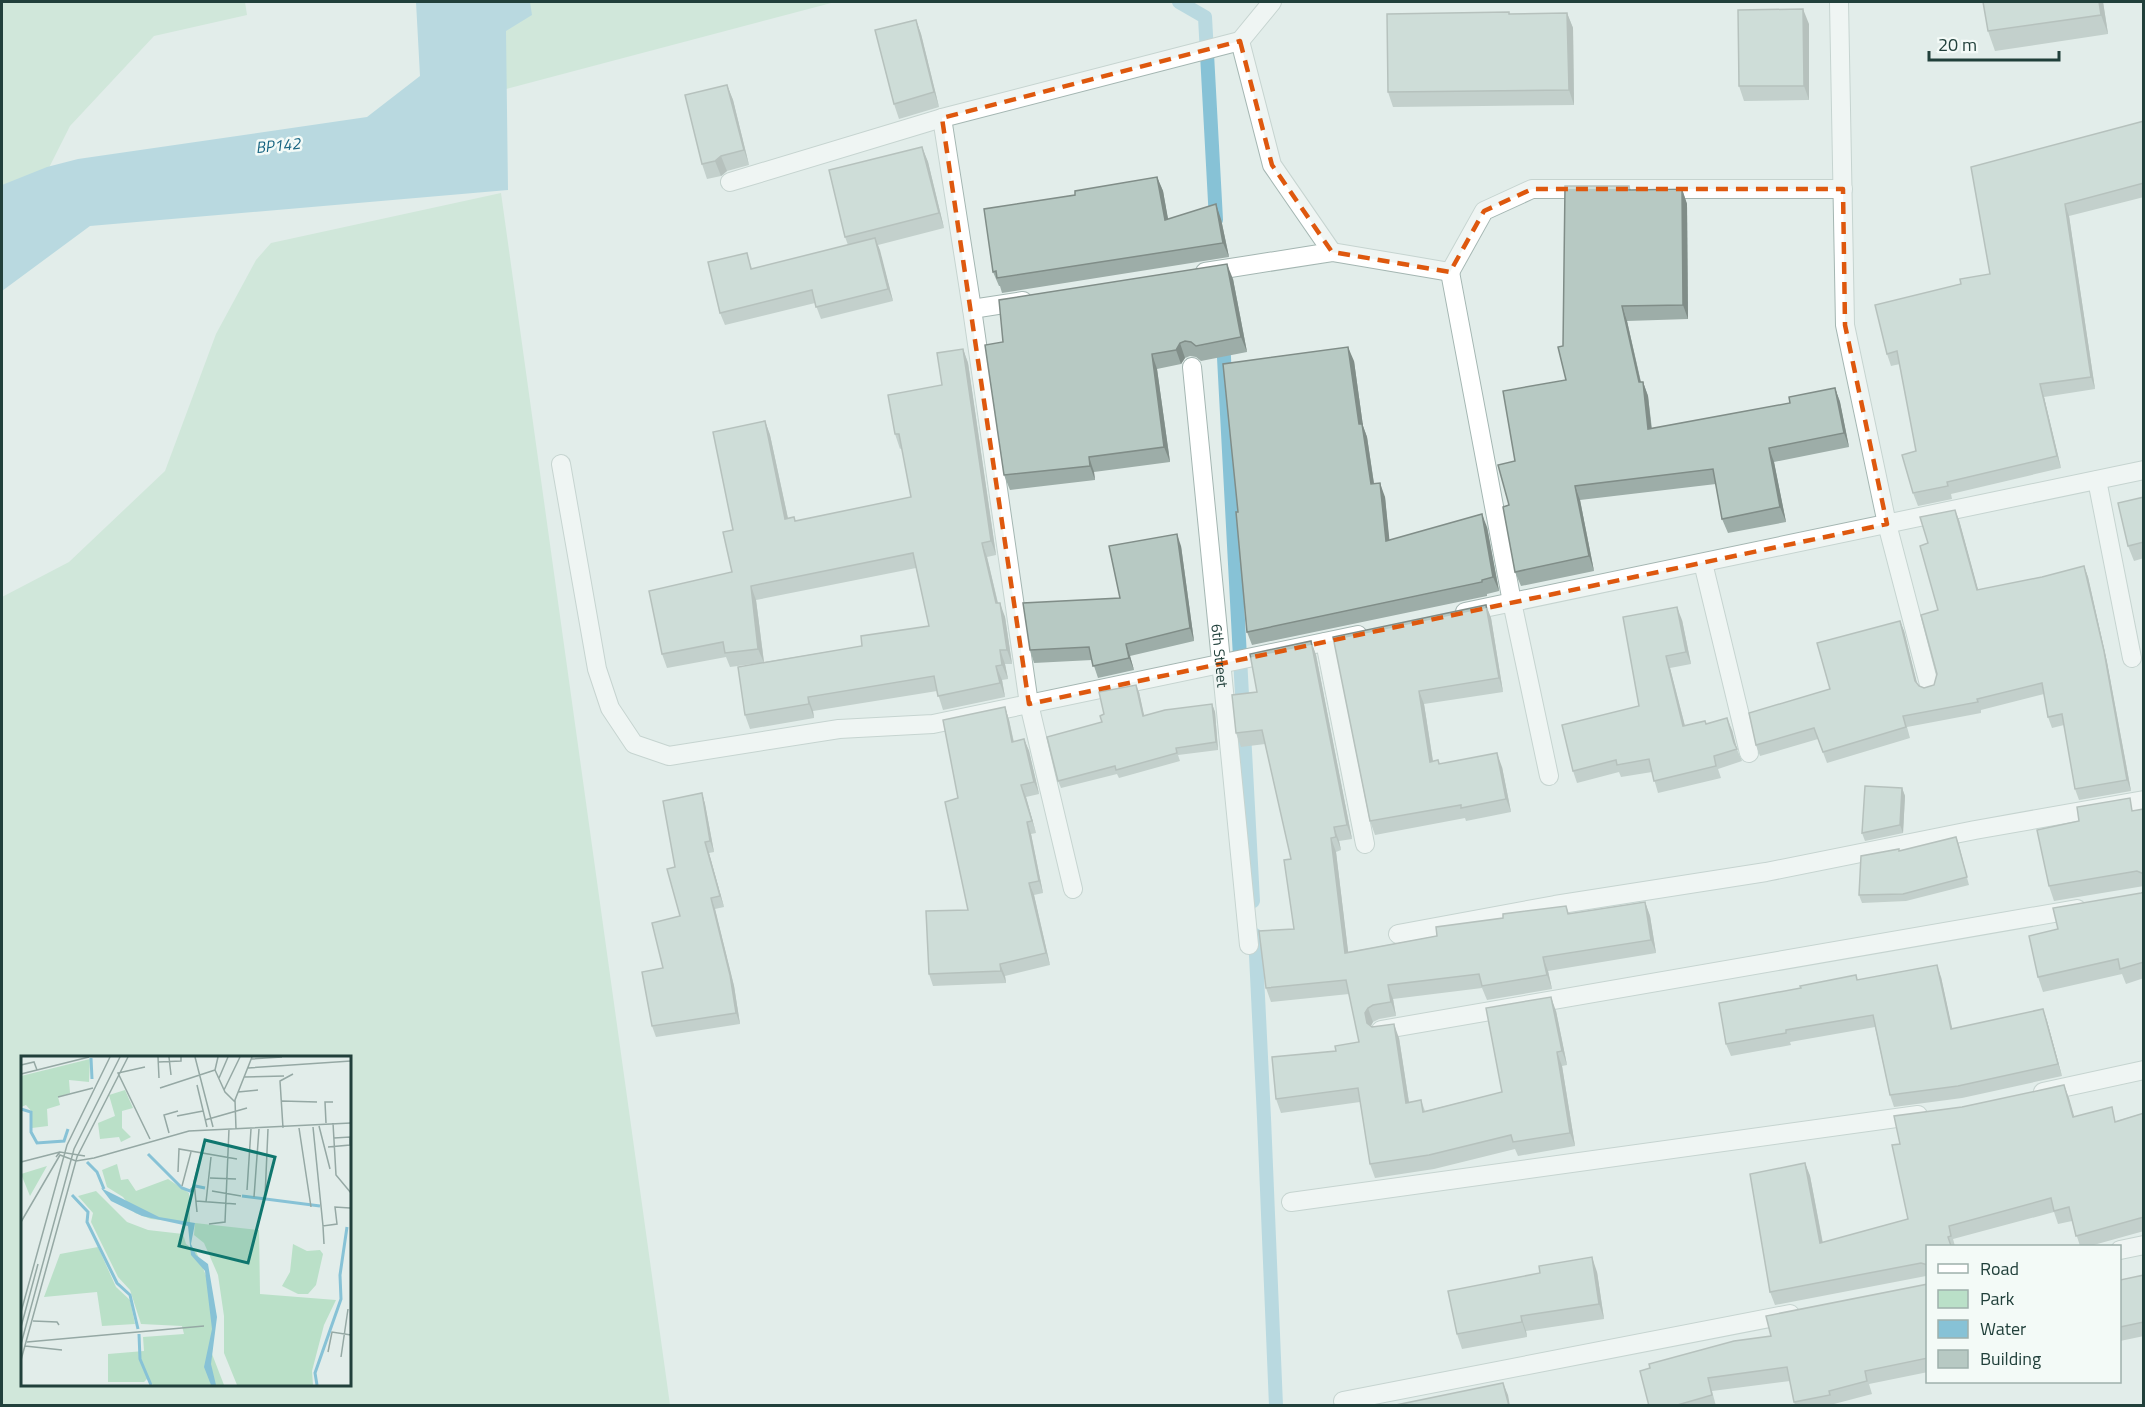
<svg xmlns="http://www.w3.org/2000/svg" width="2145" height="1407" viewBox="0 0 2145 1407" font-family="'Titillium Web',sans-serif">
<style>
.green{fill:#bae0c8;fill-rule:evenodd}
.water{fill:#87c2d6}
.lines{fill:none;stroke-linecap:round;stroke-linejoin:round}
.stream{stroke:#87c2d6;stroke-width:14}
.minor-casing{stroke:#a4b6b2;stroke-width:20}
.minor{stroke:#fff;stroke-width:18}
.wall{fill:#9dada8;fill-rule:evenodd}
.shaded-wall{fill:#808d88}
.building{fill:#b7c9c3;stroke:#808d88;stroke-width:1.5}
.marked{fill:none;stroke:#de580e;stroke-width:4.5;stroke-dasharray:12 8;stroke-linejoin:round}
.labels{text-anchor:middle;dominant-baseline:central;stroke-width:5;stroke-linejoin:round;paint-order:stroke}
.street-label{font-size:15px;fill:#21403b;stroke:#f3faf7}
.water-label{font-size:16px;font-style:italic;fill:#166481;stroke:#f3faf7}
.inset-river{fill:none;stroke:#87c2d6;stroke-width:3}
.inset-road{fill:none;stroke:#95a8a4;stroke-width:1.5}
.view{fill:#0f766e;fill-opacity:0.15;stroke:#0f766e;stroke-width:3}
.inset-edge{fill:none;stroke:#21403b;stroke-width:3}
</style>
<rect width="100%" height="100%" fill="#e2edea"/>
<g class="green">
<path d="M2,2H245L247,15L154,36L70,126L2,261Z"/>
<path d="M473,2H835L487,94Z"/>
<path d="M501,193L670,1405H2V597L69,562L165,471L216,334L256,260L271,243ZM22,1058H350V1384H22Z"/>
</g>
<path class="water" d="M416,2H530L532,15L506,31L508,190L90,226L2,291V185L47,167L78,159L367,117L420,76Z"/>
<g class="lines">
<g class="stream">
<path d="M1179,2L1205,17L1216,220"/>
<path d="M1223,339L1253,901"/>
<path d="M1255,935L1264,1118L1276,1406"/>
</g>
<g class="minor-casing">
<g id="minor">
<path d="M1839,2L1845,325L1887,524L1930,688"/>
<path d="M1240,41L1272,165L1332,252"/>
<path d="M942,118L972,309L1029,704L1073,889"/>
<path d="M730,182L942,118L1240,41L1272,2"/>
<path d="M1205,272L1332,252L1450,272L1484,211L1532,189H1843"/>
<path d="M1450,272L1512,602L1549,776"/>
<path d="M972,309L1023,301"/>
<path id="s1" d="M1192,367L1249,945"/>
<path d="M561,464L597,669L610,708L634,744L669,756L839,729L933,724L1358,635"/>
<path d="M2097,480L2132,658"/>
<path d="M1703,563L1749,753"/>
<path d="M1465,612L2144,470"/>
<path d="M1325,642L1365,844"/>
<path d="M1398,934L1555,905L1766,872L1975,830L2144,800"/>
<path d="M1381,1030L2077,909"/>
<path d="M2043,1092L2144,1070"/>
<path d="M1291,1202L1918,1115"/>
<path d="M2120,1250L2144,1245"/>
<path d="M1343,1401L1790,1314"/>
</g>
</g>
<use href="#minor" class="minor"/>
</g>
<g class="wall">
<path d="M2103,2L2108,34L1995,51L1988,31Z"/>
<path d="M1509,12L1510,14L1567,13L1573,28L1574,105L1393,107L1388,92Z"/>
<path d="M916,20L921,34L939,107L899,119L894,104Z"/>
<path d="M1809,24V100L1744,101L1739,86Z"/>
<path d="M727,85L733,100L749,165L727,171L721,176L707,179L702,164Z"/>
<path d="M2144,121V197L2069,216L2095,389L2044,397L2061,468L1951,494L1952,499L1918,506L1913,493L1916,451L1900,364L1891,366L1887,354L1961,284L1990,274Z"/>
<path d="M922,147L928,162L944,228L878,245L893,301L821,319L815,303L725,325L720,313L747,253L752,269L848,245L845,237Z"/>
<path d="M1157,177L1163,191L1168,220L1221,219L1229,257L1002,293L1000,286H999L993,272L1075,195Z"/>
<path d="M1629,186L1631,190L1682,189L1687,204L1688,319L1627,321L1641,382H1643L1648,396L1652,429L1790,403L1835,388L1840,402L1849,447L1774,462L1786,522L1728,533L1722,519L1716,484L1580,500L1594,571L1521,586L1515,572L1509,505L1515,461L1566,380L1563,346Z"/>
<path d="M1233,279L1247,352L1201,361L1196,357L1190,356L1185,358L1181,364L1157,369L1170,462L1094,472L1095,480L1010,490L1004,475L1003,342Z"/>
<path d="M963,349L968,363L996,555L987,557L998,603L1005,617L1012,664H1005L1008,679L1002,680L1005,697L943,710L937,691L813,711L814,718L750,729L745,715L760,663L730,667L726,657L667,668L662,654L732,572L733,530L765,421L770,435L788,518L794,517L795,521L911,497L902,448L900,449L895,434L942,385ZM916,568L929,626L862,646L764,662L756,600Z"/>
<path d="M1354,361L1363,426L1367,437L1374,483L1385,497L1389,540L1487,527L1499,591L1487,594V596L1252,645L1247,632L1238,512Z"/>
<path d="M2144,497V558L2134,561L2128,546Z"/>
<path d="M1959,520L1978,590L2042,577L2084,566L2088,577L2107,662L2131,791L2079,800L2075,789L2064,725L2052,728L2048,717L2044,694L1981,710V713L1907,727L1910,738L1827,763L1818,739L1760,756L1756,745L1830,689L1900,621L1904,631L1917,684L1919,686L1924,688L1934,685L1937,674L1938,610L1928,543Z"/>
<path d="M1181,546L1194,641L1130,656L1134,670L1098,678L1092,660L1034,663L1030,650L1120,598Z"/>
<path d="M1486,605L1491,618L1503,692L1424,704L1433,761L1438,760L1440,764L1502,767L1511,812L1466,821L1465,818L1375,835L1370,821L1333,637Z"/>
<path d="M1682,620L1691,664L1670,668L1685,726L1706,724L1732,730L1736,747L1742,761L1718,769L1721,778L1658,793L1652,772L1621,777L1619,772L1577,783L1573,771L1639,706Z"/>
<path d="M1311,641L1316,655L1352,839L1339,841L1341,850L1336,852L1348,952L1437,936L1503,918L1566,906L1569,914L1645,902L1650,916L1656,953L1548,971L1552,989L1487,1000L1482,988L1393,999L1396,1016L1379,1019L1373,1022L1371,1026L1399,1038L1409,1102L1421,1100L1425,1111L1502,1092L1556,1011L1567,1065L1562,1066L1575,1146L1518,1156L1515,1149L1434,1169L1375,1178L1370,1164L1360,1102L1281,1113L1276,1099L1336,1051L1359,1042L1349,994L1271,1002L1266,988L1294,929L1291,859L1265,744L1241,747L1236,733L1257,692Z"/>
<path d="M1139,692L1144,716L1212,704L1215,712L1218,750L1178,755L1180,761L1119,778L1117,774L1061,788L1058,781L1102,722L1104,714Z"/>
<path d="M1005,707L1009,720L1014,742L1024,739L1029,751L1039,794L1026,797L1036,833L1031,834L1043,893L1034,895L1050,965L1005,976L1006,983L933,986L929,974L968,910L958,798Z"/>
<path d="M1902,788L1905,796L1903,833L1865,841L1862,833Z"/>
<path d="M702,793L705,804L714,852L709,853L724,907L715,909L734,986L740,1024L656,1037L652,1026L663,968L680,916L675,867Z"/>
<path d="M2144,809V886L2054,901L2049,886L2134,811Z"/>
<path d="M1956,837L1969,885L1906,901L1862,903L1859,895L1900,851Z"/>
<path d="M2144,892V978L2126,984L2122,974L2043,992L2038,977L2058,929Z"/>
<path d="M1941,977L1952,1029L2043,1009L2047,1021L2062,1076L1962,1098L1894,1107L1890,1095L1875,1027L1790,1042L1791,1045L1731,1056L1726,1044L1858,980Z"/>
<path d="M2064,1085L2074,1117L2116,1121L2144,1113V1231L2090,1246H2080L2072,1221L2058,1224L2054,1212L1953,1239L1955,1246H1928V1276H1926L1775,1305L1770,1292L1805,1163L1810,1176L1823,1243L1908,1219L1900,1144L1962,1107Z"/>
<path d="M1597,1272L1604,1319L1526,1331L1527,1337L1462,1349L1457,1334L1540,1273Z"/>
<path d="M2144,1275V1336L2120,1341V1280Z"/>
<path d="M1928,1284V1372L1869,1384L1872,1394L1834,1404V1406H1795L1790,1381L1712,1391L1716,1406H1649L1771,1336Z"/>
</g>
<g class="shaded-wall">
<path d="M2099,2H2103L2108,34L2101,15Z"/>
<path d="M1803,9L1809,24V100L1804,86Z"/>
<path d="M1567,13L1573,28L1574,105L1569,90Z"/>
<path d="M916,20L921,34L939,107L934,92Z"/>
<path d="M727,85L733,100L749,165L744,150Z"/>
<path d="M922,147L928,162L944,228L939,213Z"/>
<path d="M721,156L727,171L721,176L715,161Z"/>
<path d="M1157,177L1163,191L1171,235L1165,220Z"/>
<path d="M1682,189L1687,204L1688,319L1683,305Z"/>
<path d="M1216,204L1221,219L1229,257L1223,243Z"/>
<path d="M2065,204L2069,216L2095,389L2091,377Z"/>
<path d="M875,238L880,250L893,301L888,289Z"/>
<path d="M1227,264L1233,279L1247,352L1241,337Z"/>
<path d="M1622,306L1627,321L1644,397L1639,382Z"/>
<path d="M1180,343L1185,358L1181,364L1176,350Z"/>
<path d="M1348,347L1354,361L1363,426L1367,437L1376,498L1371,484L1359,424Z"/>
<path d="M963,349L968,363L996,555L991,541Z"/>
<path d="M1152,354L1157,369L1170,462L1164,447Z"/>
<path d="M1643,382L1648,396L1653,444L1648,429Z"/>
<path d="M2040,384L2044,397L2061,468L2057,456Z"/>
<path d="M1835,388L1840,402L1849,447L1844,433Z"/>
<path d="M765,421L770,435L791,533L785,519Z"/>
<path d="M1769,448L1774,462L1786,522L1780,507Z"/>
<path d="M1089,457L1094,472L1095,480L1090,466Z"/>
<path d="M1380,483L1385,497L1391,555L1386,541Z"/>
<path d="M1575,486L1580,500L1594,571L1589,556Z"/>
<path d="M1955,510L1959,520L1981,600L1977,590Z"/>
<path d="M1482,514L1487,527L1499,591L1493,577Z"/>
<path d="M1177,534L1181,546L1194,641L1190,628Z"/>
<path d="M982,543L987,557L1001,617L996,603Z"/>
<path d="M2084,566L2088,577L2107,662L2131,791L2127,780Z"/>
<path d="M751,586L756,600L764,663L758,649Z"/>
<path d="M1000,603L1005,617L1012,664L1007,650Z"/>
<path d="M1486,605L1491,618L1503,692L1499,678Z"/>
<path d="M1677,607L1682,620L1691,664L1686,652Z"/>
<path d="M1900,621L1904,631L1919,691L1915,681Z"/>
<path d="M1311,641L1316,655L1352,839L1347,825Z"/>
<path d="M1126,644L1130,656L1134,670L1129,658Z"/>
<path d="M1000,650L1005,664L1008,679L1002,665Z"/>
<path d="M1666,656L1670,668L1688,738L1683,726Z"/>
<path d="M996,666L1002,680L1005,697L1000,683Z"/>
<path d="M1136,685L1139,692L1146,724L1143,716Z"/>
<path d="M1419,691L1424,704L1435,775L1430,762Z"/>
<path d="M808,697L813,711L814,718L809,704Z"/>
<path d="M1212,704L1215,712L1218,750L1216,742Z"/>
<path d="M1005,707L1009,720L1016,754L1012,742Z"/>
<path d="M1727,718L1732,730L1737,749L1734,743Z"/>
<path d="M1024,739L1029,751L1039,794L1034,782Z"/>
<path d="M1497,753L1502,767L1511,812L1506,799Z"/>
<path d="M1021,785L1026,797L1036,833L1032,821Z"/>
<path d="M1902,788L1905,796L1903,833L1900,825Z"/>
<path d="M702,793L705,804L714,852L710,841Z"/>
<path d="M1027,822L1031,834L1043,893L1039,881Z"/>
<path d="M1334,827L1339,841L1341,850L1336,837Z"/>
<path d="M1956,837L1959,845L1969,885L1967,877Z"/>
<path d="M1331,838L1336,852L1350,967L1345,953Z"/>
<path d="M705,842L709,853L724,907L720,896Z"/>
<path d="M1029,883L1034,895L1050,965L1046,953Z"/>
<path d="M711,898L715,909L734,986L740,1024L736,1013Z"/>
<path d="M1645,902L1650,916L1656,953L1651,940Z"/>
<path d="M1543,957L1548,971L1552,989L1547,975Z"/>
<path d="M1000,964L1005,976L1006,983L1001,971Z"/>
<path d="M1937,965L1941,977L1955,1041L1951,1029Z"/>
<path d="M1388,985L1393,999L1396,1016L1391,1002Z"/>
<path d="M1551,997L1556,1011L1567,1065L1562,1051Z"/>
<path d="M1368,1008L1373,1022L1370,1027L1367,1023L1365,1013Z"/>
<path d="M2043,1009L2047,1021L2062,1076L2058,1064Z"/>
<path d="M1394,1024L1399,1038L1411,1116L1406,1103Z"/>
<path d="M1557,1052L1562,1066L1575,1146L1570,1133Z"/>
<path d="M2064,1085L2069,1098L2078,1130L2073,1117Z"/>
<path d="M1805,1163L1810,1176L1825,1256L1820,1243Z"/>
<path d="M1592,1257L1597,1272L1604,1319L1599,1304Z"/>
<path d="M1521,1316L1526,1331L1527,1337L1522,1322Z"/>
<path d="M1503,1383L1508,1395L1510,1406H1509Z"/>
</g>
<g class="building">
<path d="M1983,2H2099L2101,15L1988,31Z"/>
<path d="M1803,9L1804,86H1739L1738,10Z"/>
<path d="M1509,12V14L1567,13L1569,90L1388,92L1387,14Z"/>
<path d="M916,20L934,92L894,104L875,30Z"/>
<path d="M727,85L744,150L721,156L715,161L702,164L685,95Z"/>
<path d="M2144,121V183L2065,204L2091,377L2040,384L2057,456L1947,482L1948,486L1913,493L1902,455L1916,451L1897,351L1887,354L1875,305L1961,284L1960,279L1990,274L1971,167Z"/>
<path d="M922,147L939,213L845,237L829,170Z"/>
<path d="M1157,177L1165,220L1216,204L1223,243L997,278L996,271L993,272L984,209L1075,195V191Z"/>
<path d="M1565,186H1629V190L1682,189L1683,305L1622,306L1639,382H1643L1648,429L1790,403L1789,397L1835,388L1844,433L1769,448L1780,507L1722,519L1713,469L1575,486L1589,556L1515,572L1503,507L1509,505L1498,465L1515,461L1503,391L1566,380L1558,347L1563,346Z"/>
<path d="M875,238L888,289L816,307L812,290L720,313L708,262L747,253L751,269Z"/>
<path d="M1227,264L1241,337L1196,346L1191,342L1185,341L1180,343L1176,350L1152,354L1164,447L1089,457L1090,466L1004,475L985,345L1003,342L999,300Z"/>
<path d="M1348,347L1359,424H1362L1371,484L1380,483L1386,541L1482,514L1493,577L1482,580V582L1247,632L1236,512H1238L1223,364Z"/>
<path d="M963,349L991,541L982,543L996,603H1000L1007,650H1000L1002,665L996,666L1000,683L938,696L934,676L808,697L809,704L745,715L738,667L862,646L861,636L929,626L913,553L751,586L758,649L725,653L723,642L662,654L649,591L732,572L723,532L733,530L713,432L765,421L785,519L794,517L795,521L911,497L899,434H895L888,395L942,385L937,353Z"/>
<path d="M2144,497V542L2128,546L2118,503Z"/>
<path d="M1955,510L1977,590L2042,577L2084,566L2104,651L2127,780L2075,789L2062,714L2048,717L2042,683L1977,699L1978,702L1903,716L1906,727L1823,752L1814,728L1756,745L1749,713L1830,689L1817,643L1900,621L1915,681L1919,686L1924,688L1934,685L1937,674L1921,615L1938,610L1920,546L1928,543L1920,517Z"/>
<path d="M1177,534L1190,628L1126,644L1129,658L1093,666L1089,647L1030,650L1023,603L1120,598L1109,546Z"/>
<path d="M1486,605L1499,678L1419,691L1430,762L1438,760L1439,764L1497,753L1506,799L1461,808V805L1370,821L1333,637Z"/>
<path d="M1677,607L1686,652L1666,656L1683,726L1705,721L1706,724L1727,718L1734,743L1737,749L1714,756L1716,766L1654,781L1649,759L1617,765L1616,760L1573,771L1562,725L1639,706L1623,617Z"/>
<path d="M1311,641L1347,825L1334,827L1336,837L1331,838L1345,953L1437,936L1436,927L1503,918V914L1566,906L1568,914L1645,902L1651,940L1543,957L1547,975L1482,986L1479,974L1388,985L1391,1002L1373,1005L1368,1008L1365,1013L1367,1023L1372,1027L1394,1024L1406,1103L1421,1100L1423,1112L1502,1092L1486,1008L1551,997L1562,1051L1557,1052L1570,1133L1513,1142L1511,1135L1429,1155L1370,1164L1358,1088L1276,1099L1272,1057L1336,1051L1335,1046L1359,1042L1346,980L1266,988L1259,931L1294,929L1284,860L1291,859L1262,730L1236,733L1232,695L1257,692L1250,654Z"/>
<path d="M1136,685L1143,716L1165,710L1212,704L1216,742L1176,748L1177,753L1116,770L1115,766L1058,781L1047,737L1102,722L1100,716L1104,714L1099,692Z"/>
<path d="M1005,707L1012,742L1024,739L1034,782L1021,785L1032,821L1027,822L1039,881L1029,883L1046,953L1000,964L1001,971L929,974L926,911L968,910L945,802L958,798L943,720Z"/>
<path d="M1865,786L1902,788L1900,825L1862,833Z"/>
<path d="M702,793L710,841L705,842L720,896L711,898L730,975L736,1013L652,1026L642,972L663,968L652,923L680,916L667,869L675,867L663,801Z"/>
<path d="M2130,798L2132,811L2144,809V874L2137,871L2049,886L2037,830L2079,821L2077,807Z"/>
<path d="M1956,837L1967,877L1903,894L1859,895L1861,856L1899,849V851Z"/>
<path d="M2144,892V962L2120,969L2118,959L2038,977L2029,936L2058,929L2053,908L2141,893Z"/>
<path d="M1937,965L1951,1029L2043,1009L2058,1064L1958,1086L1890,1095L1873,1015L1786,1030V1033L1726,1044L1719,1003L1801,988L1800,986L1856,975L1857,980Z"/>
<path d="M2064,1085L2073,1117L2112,1107L2115,1122L2144,1113V1217L2076,1236L2069,1207L2054,1211L2051,1198L1949,1226L1951,1236L1948,1237L1951,1246H1928V1265L1921,1263L1770,1292L1750,1174L1805,1163L1820,1243L1908,1219L1892,1145L1900,1144L1894,1116L1962,1107Z"/>
<path d="M1592,1257L1599,1304L1521,1316L1522,1322L1457,1334L1448,1291L1540,1273L1539,1266Z"/>
<path d="M2144,1275V1322L2120,1327V1280Z"/>
<path d="M1928,1284V1358L1865,1371L1867,1381L1829,1391L1830,1395L1794,1402L1787,1367L1708,1378L1712,1395L1674,1406H1649L1640,1371L1650,1368L1649,1364L1734,1341L1771,1336L1766,1316Z"/>
<path d="M1503,1383L1509,1406H1391Z"/>
</g>
<path d="M0 0H2145V1407H0ZM1240,41L1272,165L1332,252L1450,272L1484,211L1532,189H1843L1845,325L1887,524L1029,704L942,118Z" fill="#e2edea" fill-opacity=".55" fill-rule="evenodd"/>
<path class="marked" d="M1240,41L1272,165L1332,252L1450,272L1484,211L1532,189H1843L1845,325L1887,524L1029,704L942,118Z"/>
<g class="labels">
<g class="street-label">
<text stroke="none"><textPath href="#s1" startOffset="290">6th Street</textPath></text>
</g>
<g class="water-label">
<text transform="translate(278 145) rotate(-6)">BP142</text>
</g>
</g>
<g transform="translate(21 1056)">
<rect width="330" height="330" fill="#e2edea"/>
<path d="M69,3L68,26L48,24L49,37L37,41L39,49L26,53L27,70L11,72V56L5,49L0,51V20ZM104,34L112,52L101,55V72L110,81L100,86L98,81L79,83L77,67L94,60L88,39ZM96,108L100,124L107,123L115,135L147,123L168,137L169,167L130,163L114,157L102,141L86,131L81,114ZM26,110L9,140L0,118ZM75,135L106,166L127,174L162,178L165,188L175,195L186,222L192,262L191,298L203,329H132L126,323L123,326H87V298L123,295L122,281L163,278L161,270L120,268L109,234L97,221L70,166L72,157L57,140ZM174,167L238,174L239,238L315,244L303,269L291,315L292,329H216L203,297V260L197,219L183,187L173,179ZM272,188L286,195L299,194L302,198L295,229L287,238H277L261,230L269,216ZM77,191L95,231L109,244L114,268L81,270L76,236L23,241L39,198Z" fill="#bae0c8"/>
<path d="M80,132L138,161L174,167L170,188L175,199L187,208L196,261L190,308L195,329H190L183,311L191,273L184,215L170,199L167,170L121,160L90,145Z" fill="#87c2d6"/>
<path class="inset-river" d="M70,2L71,23M0,53L10,56V76L16,87L43,85L47,73M127,98L161,132L169,135L174,130L184,132M66,106L76,116L83,133M51,139L67,156L66,166L96,227L109,239L117,273M221,140L299,150M118,278L119,303L130,329M296,329L294,317L320,243L319,219L326,171"/>
<path class="inset-road" d="M137,1L138,22M148,1L150,19M174,1L192,71M197,1L194,14L204,36L214,46M230,3L261,1M137,6L160,5V1M0,9L13,6L16,14M124,11L97,17L129,83M227,12L330,5M0,18L68,1M223,21L263,20M198,22L207,1M176,29L186,71M139,32L194,14M203,34L219,1M217,36L237,34M37,41L72,32M261,45L296,46M156,60L182,55M184,64L226,52M305,67L304,46H312M312,67L315,119L330,137M298,70L309,113M292,71L302,170L316,168L314,151L329,152M262,72L259,25L272,18M278,72L290,151M215,73L214,44L231,1M148,77L143,59L157,55M307,91L329,89V81L313,82M35,101L39,96L64,100M0,106L39,96M157,116L158,93L216,103M189,122L215,123M161,130L170,96M226,134L230,73M191,135L220,140M233,141L238,73M244,141L247,73M175,145L215,148M185,146L190,101M176,156L173,126L180,99M0,166L39,99L55,105L73,102L168,75L330,67M188,168L204,166L208,73M302,170L303,188M0,256L46,89L89,1M12,265L36,266L38,269M0,271L17,208M6,286L183,270M0,288L53,93L99,1M4,290L41,294M307,296L311,276L330,279M320,301L327,253M0,304L56,101L107,1"/>
<path class="view" d="M184,84L254,101L227,207L158,190Z"/>
<rect width="330" height="330" class="inset-edge"/>
</g>
<rect width="2145" height="1407" fill="none" stroke="#21403b" stroke-width="6"/>
<rect x="1926" y="1245" width="195" height="138" fill="#f3faf7" stroke="#9fb0ac" stroke-width="1.5"/>
<rect x="1938" y="1264" width="30" height="9" fill="#ffffff" stroke="#9fb0ac" stroke-width="1.5"/>
<text x="1980" y="1275" font-size="18" fill="#21403b">Road</text>
<rect x="1938" y="1290" width="30" height="18" fill="#bae0c8" stroke="#9fb0ac" stroke-width="1.5"/>
<text x="1980" y="1305" font-size="18" fill="#21403b">Park</text>
<rect x="1938" y="1320" width="30" height="18" fill="#87c2d6" stroke="#9fb0ac" stroke-width="1.5"/>
<text x="1980" y="1335" font-size="18" fill="#21403b">Water</text>
<rect x="1938" y="1350" width="30" height="18" fill="#b7c9c3" stroke="#9fb0ac" stroke-width="1.5"/>
<text x="1980" y="1365" font-size="18" fill="#21403b">Building</text>
<path d="M1929 51v9h130v-9" fill="none" stroke="#21403b" stroke-width="3"/>
<text x="1938" y="51" font-size="18" fill="#21403b" stroke="#f3faf7" stroke-width="4.5" paint-order="stroke">20 m</text>
</svg>
